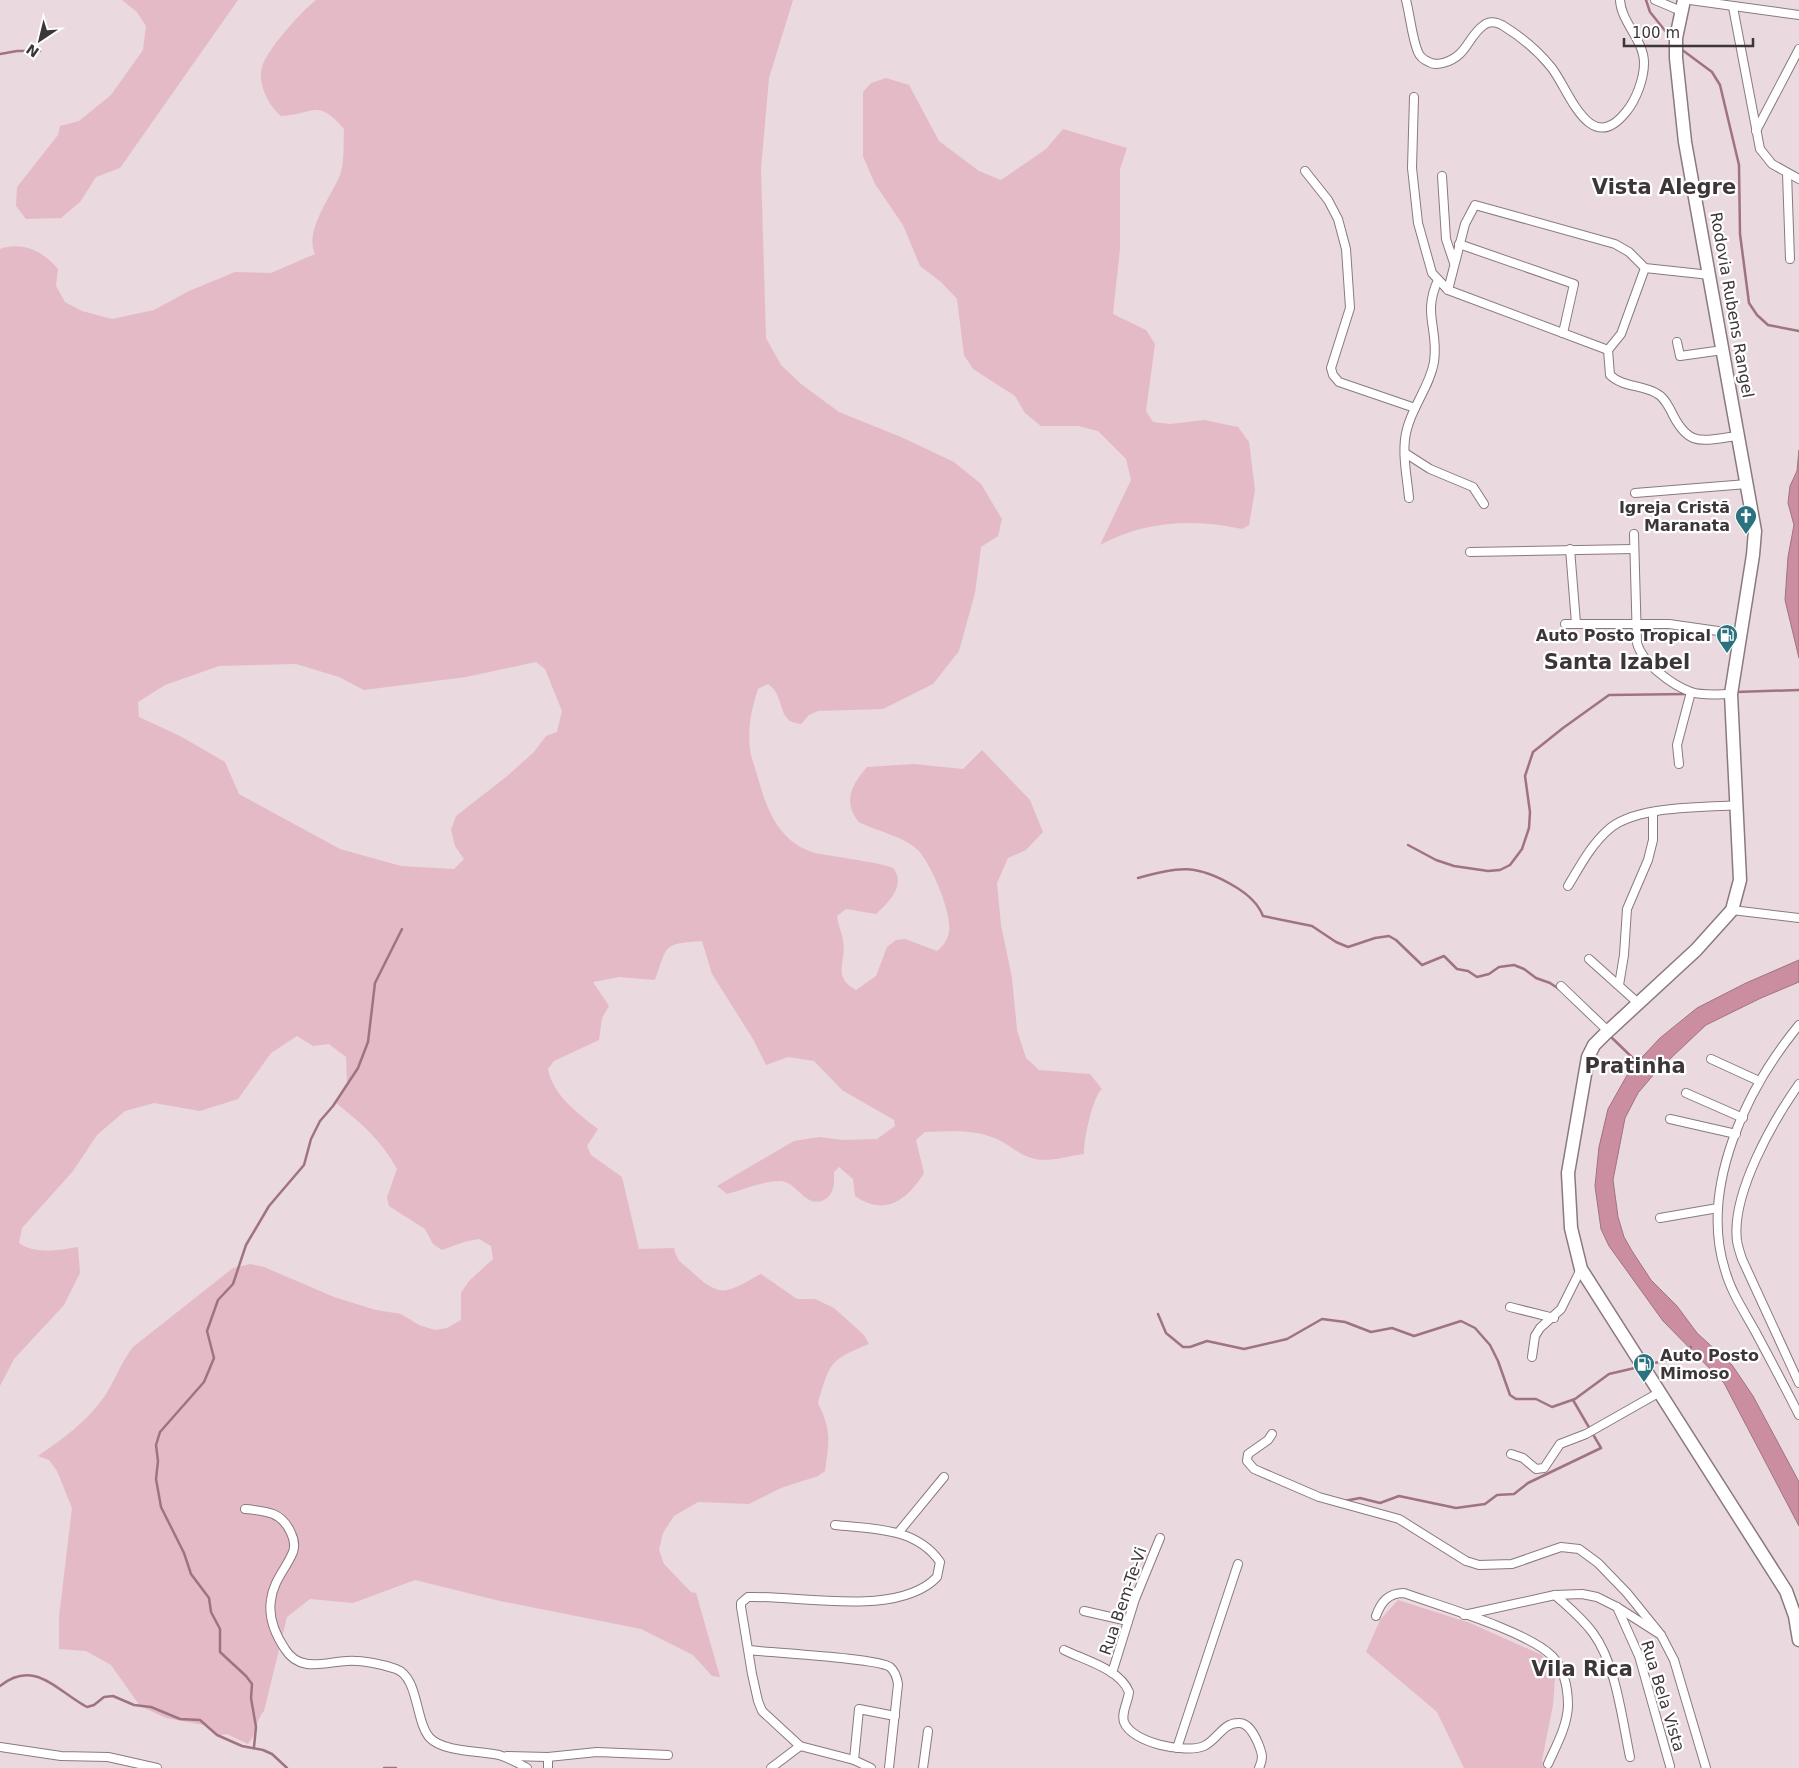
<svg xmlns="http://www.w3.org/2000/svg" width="1799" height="1768" viewBox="0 0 1799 1768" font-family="'DejaVu Sans',sans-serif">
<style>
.green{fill:#e4bac6;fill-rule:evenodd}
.water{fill:#cb8da0;stroke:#a07381}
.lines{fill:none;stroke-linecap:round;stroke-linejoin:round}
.stream{stroke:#a07381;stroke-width:2.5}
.street-casing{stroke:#8a7a7e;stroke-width:10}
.primary-casing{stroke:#8a7a7e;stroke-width:15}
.street{stroke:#fff;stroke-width:8}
.primary{stroke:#fff;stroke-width:12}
.labels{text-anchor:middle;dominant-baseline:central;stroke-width:4.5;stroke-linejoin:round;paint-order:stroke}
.street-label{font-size:16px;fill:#3d3638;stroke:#fff}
.poi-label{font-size:16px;font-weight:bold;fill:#3d3638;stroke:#fff;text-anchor:end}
.district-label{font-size:21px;font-weight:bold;fill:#3d3638;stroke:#fff}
</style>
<rect width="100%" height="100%" fill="#ead9de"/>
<g class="green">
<path d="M122,0H238L120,168L96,177L80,202L61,218L26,219L16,206L17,187L58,135L60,126L79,121L111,95L143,50L146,26L137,12Z"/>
<path d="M316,0H793L769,78L761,169L766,338L781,365L801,384L839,412L901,437L954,462L981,484L1002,519L998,536L981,547L975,593L959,651L933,684L883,709L818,711L809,715L801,724C775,722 787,697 768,684L758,689C752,707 747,729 750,749C751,758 755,767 757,775C766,807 777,840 812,852C825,856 889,863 894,869C906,886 887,904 876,914L846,909L837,916C838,925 842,932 843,940C847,961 831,977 856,990L876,976L887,947L896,940L905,939L937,951C944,945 947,941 949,932C952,912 931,864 918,850C903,836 876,831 859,822C842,802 852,784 867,767L914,764L963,769L982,750L1030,800L1043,832L1026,850L1008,858L997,883L1001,925L1012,978L1017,1030L1026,1058L1039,1070L1090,1074L1102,1089C1093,1095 1083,1142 1084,1154C1069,1156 1049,1162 1035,1159C1020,1156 1010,1145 997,1139C975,1129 949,1131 925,1132L916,1140L924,1173C907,1200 885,1217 855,1196L853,1179L839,1167L834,1172C834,1183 835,1194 824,1200C805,1209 797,1181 780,1181C763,1181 743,1190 727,1194L717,1186L794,1141L819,1137L843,1140L877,1139L895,1126L894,1120L842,1090L814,1061L788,1057L766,1065L753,1039L712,974L702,941C663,944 668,944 655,980L619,977L593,982L609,1006L602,1018L599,1040L554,1061L548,1069C553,1095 577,1113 598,1129L587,1146L591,1155L622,1177L639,1249L674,1248C678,1264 682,1262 692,1272C723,1301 728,1291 761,1274L797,1299H815L834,1308L864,1335L869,1344C829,1360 830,1363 818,1403C832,1431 829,1442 825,1471L818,1476L781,1488L749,1504L698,1502L674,1516L663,1533L659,1550L664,1564L691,1592L696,1593L720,1677L712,1676L693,1655L641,1629L500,1601L415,1580L353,1603L310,1599L287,1617L264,1711C255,1721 257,1734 248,1744L227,1734L217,1736L209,1726L166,1718L140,1706L111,1665L86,1651L59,1649V1617L72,1508L57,1471L49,1460L38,1456C61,1440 88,1421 104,1397C115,1381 120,1364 133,1347L233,1268L250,1264L264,1267L334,1297L376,1310L401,1314L419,1325L435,1330L447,1328L461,1320V1293L469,1281L493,1259L491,1246L479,1239L464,1242L442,1250L433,1244L425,1229L389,1206L387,1197L397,1169C382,1141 361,1123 336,1103L347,1084L346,1057L329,1044L313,1046L297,1036L271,1053L238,1099L200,1111L154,1103L125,1111L97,1135L73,1171L22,1228L19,1243C36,1255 59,1250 78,1247L80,1273L64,1305L14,1359L0,1386V249C23,241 44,252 58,269L56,286L65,302L82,311L112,319L154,310L189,291L235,272L271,273L315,254C304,231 331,197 340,175C345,161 343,143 344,129C317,97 313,115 281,116C269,106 257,83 262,67C267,49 301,12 316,0ZM536,662L545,669L562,711L557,732L546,736L534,752L506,777L456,816L451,830L455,846L464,859L454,869L401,866L340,849L239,794L225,762L180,736L139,717L138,702L165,685L219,666L296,664L339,677L364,690L466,677Z"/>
<path d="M886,78L909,85L939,141L979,171L1001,180L1046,149L1063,129L1127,148L1120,169V249L1113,314L1146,330L1155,344L1146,411L1153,422L1170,424L1204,420L1238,427L1249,442L1255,490L1249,525L1242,529C1194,518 1143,521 1100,545L1131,480L1126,459L1098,431L1078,426H1041L1025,413L1015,396L973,369L964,355L957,299L941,282L920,266L903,225L875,184L863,156V92L871,83Z"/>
<path d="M1398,1600L1470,1623L1542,1655L1555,1677L1553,1705L1542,1760L1544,1768H1464L1437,1712L1366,1652L1380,1620Z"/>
</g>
<g class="water">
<path d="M1799,450V658L1785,600L1788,557L1794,525L1788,503L1790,486L1797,471Z"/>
<path d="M1799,960V982L1761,998L1706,1025L1655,1073L1638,1093L1625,1118L1613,1180L1618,1217L1624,1237L1632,1251L1651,1280L1677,1306L1697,1333L1732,1365L1753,1396L1799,1482V1526L1724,1383L1663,1321L1609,1246L1601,1229L1595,1186L1599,1147L1608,1109L1630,1070L1660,1038L1697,1008L1746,983Z"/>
</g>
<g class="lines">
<g class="stream">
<path d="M1646,0L1650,12L1671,38"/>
<path d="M1681,49L1712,72L1720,85L1739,165L1740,234L1749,303L1757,315L1768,325L1799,331"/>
<path d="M0,54L17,51H40"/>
<path d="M1736,692L1799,690"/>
<path d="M1408,845L1436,860L1454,866L1488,871L1500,870L1510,865L1522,849L1529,828L1530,812L1525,776L1533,752L1563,728L1609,695L1688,694"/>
<path d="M1138,878C1179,866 1197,864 1234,886C1246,893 1258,903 1263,916L1312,926L1336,942L1348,947L1375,938L1389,936L1396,940L1422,965L1444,956L1457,969L1468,971L1477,977L1489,974L1499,967L1514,965L1524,969L1536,978L1550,983L1562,991"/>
<path d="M1610,1036L1638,1063"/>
<path d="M1158,1314L1166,1333L1183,1347H1190L1207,1341L1244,1349L1287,1339L1322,1319L1345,1322L1371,1332L1392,1328L1414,1336L1461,1321L1475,1328L1490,1345L1498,1361L1510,1395L1516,1399H1536L1552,1407L1575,1399L1609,1374L1639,1367"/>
<path d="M1647,1365C1669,1358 1671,1363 1691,1347"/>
<path d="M1344,1501L1360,1498L1380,1503L1399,1496L1456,1508L1485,1504L1497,1495L1514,1494L1528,1483L1601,1448L1573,1400"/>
<path d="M0,1686C34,1658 57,1691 87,1707L94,1705L104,1697L113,1696L134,1705L151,1707L180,1719L200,1720L217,1735L242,1746L263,1750L272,1754L287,1768"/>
<path d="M254,1747L256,1727L251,1698L252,1684L246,1676L220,1652V1629L211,1612L209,1598L191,1574L184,1553L161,1507L156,1479L158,1461L156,1445L160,1432L204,1382L214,1358L207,1331L218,1300L233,1284L246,1245L269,1206L304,1165L311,1139L320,1121L333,1106L358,1068L368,1042L375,983L402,929"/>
<path d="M384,1768H396"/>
</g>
<g class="street-casing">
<g id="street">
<path d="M1406,0C1410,15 1412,38 1418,52C1420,57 1424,60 1429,62C1434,65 1438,64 1443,63C1468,56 1467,37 1484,25C1489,21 1496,22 1502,25C1520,36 1538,51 1551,67C1569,89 1589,158 1626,112C1636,100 1644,79 1644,63C1644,40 1621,22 1620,0"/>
<path d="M1655,0L1681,11"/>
<path d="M1690,0L1799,15"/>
<path d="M1733,7L1760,149L1772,164L1799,179"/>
<path d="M1414,97L1412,168L1418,223L1432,273L1448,290L1608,350L1621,334L1645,268"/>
<path d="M1756,131L1799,49"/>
<path d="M1305,171L1328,200L1338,219L1346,249L1350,308L1331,368L1333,375L1339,382L1415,408"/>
<path d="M1787,173L1790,259"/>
<path d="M1442,176L1446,239L1454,263"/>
<path d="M1459,244L1574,284L1563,333"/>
<path d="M1448,290L1465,224L1475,205L1615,244L1629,252L1645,268L1710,275"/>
<path d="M1677,342L1680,356L1723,350"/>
<path d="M1608,350L1610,375C1622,387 1642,385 1656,393C1664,397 1667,404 1671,411C1689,449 1702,440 1738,436"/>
<path d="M1405,453L1430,469L1473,487L1484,504"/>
<path d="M1635,493L1747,484"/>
<path d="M1409,498C1407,476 1401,450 1407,429C1413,405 1430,386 1434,362C1439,328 1422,315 1438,280"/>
<path d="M1634,534L1637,643C1642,663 1672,685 1691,692C1703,696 1719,694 1731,694"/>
<path d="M1570,549L1576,623"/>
<path d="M1470,552L1634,549"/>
<path d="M1565,624H1669L1739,634"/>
<path d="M1679,764L1677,745L1691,692"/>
<path d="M1568,886C1580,866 1591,845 1608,830C1635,805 1702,808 1738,805"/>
<path d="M1732,910L1799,918"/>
<path d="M1589,959L1638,1003"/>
<path d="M1619,985L1624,955L1627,909L1648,860L1653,840V813"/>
<path d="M1561,986L1608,1031"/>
<path d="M1799,1025C1747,1088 1699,1187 1725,1270C1731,1292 1744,1311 1755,1331C1770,1359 1785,1387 1799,1415"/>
<path d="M1711,1059L1759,1081"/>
<path d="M1799,1084C1773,1121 1731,1194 1737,1241C1738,1247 1740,1253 1742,1259L1799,1383"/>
<path d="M1686,1093L1743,1118"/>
<path d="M1670,1119L1736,1134"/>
<path d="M1660,1218L1718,1208"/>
<path d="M1510,1307L1554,1318"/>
<path d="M1532,1357L1535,1336L1540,1328L1561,1309L1581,1269"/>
<path d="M1272,1434L1268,1440L1248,1454L1247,1461L1254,1469L1319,1497L1399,1519L1466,1561L1479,1565L1512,1564L1561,1547L1579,1549L1598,1563L1627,1593L1661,1635"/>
<path d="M1511,1454L1523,1458L1536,1469L1544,1468L1560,1444L1586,1434L1660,1392"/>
<path d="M245,1509C267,1511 282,1512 291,1533C294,1539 295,1546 293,1552C286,1569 273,1581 271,1600C268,1618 275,1634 285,1649C300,1673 325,1662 347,1661C362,1660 382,1664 396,1669C419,1677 415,1722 430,1738C443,1752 481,1751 499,1755C509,1758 518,1763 527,1768"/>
<path d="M835,1525C872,1529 916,1527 940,1562L937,1577C898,1618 799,1595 748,1597L741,1603V1607L752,1674L758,1701L762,1711L800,1746L854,1760L871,1768"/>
<path d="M898,1533L944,1477"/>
<path d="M1555,1595C1568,1607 1582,1618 1593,1633C1616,1664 1622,1719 1630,1757"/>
<path d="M1617,1607L1639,1656L1670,1766"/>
<path d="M1084,1611L1128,1621"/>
<path d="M1464,1615L1555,1595L1582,1594L1597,1597L1617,1607L1661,1635L1674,1660L1706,1768"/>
<path d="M1376,1616C1381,1602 1388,1593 1404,1593C1440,1606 1527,1631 1552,1656C1564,1669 1568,1689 1568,1706C1567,1727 1556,1746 1548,1764"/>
<path d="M749,1650C772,1653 877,1658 890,1667C895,1671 897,1678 898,1684L889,1768"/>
<path d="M1064,1650C1084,1660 1120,1669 1129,1692C1128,1702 1121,1713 1124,1722C1132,1743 1186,1754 1204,1746C1217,1740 1223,1723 1238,1723C1248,1722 1254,1734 1258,1743C1262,1753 1264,1758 1259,1768"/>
<path d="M1112,1673L1135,1599L1160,1538"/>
<path d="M0,1747L61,1756L108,1757L157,1768"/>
<path d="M1177,1748L1238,1564"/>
<path d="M507,1756L548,1757"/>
<path d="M854,1760L859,1709L895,1716"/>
<path d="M548,1768V1757L597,1752L668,1755"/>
<path d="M771,1768L800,1746"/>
<path d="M923,1768L928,1731"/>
</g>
</g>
<g class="primary-casing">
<path id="primary" d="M1684,0L1676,38V58L1685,142L1755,531L1753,555L1731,694L1740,880L1732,910L1696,950L1605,1034L1594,1045L1588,1057L1568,1173L1571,1228L1581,1269L1786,1591L1795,1616L1799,1640"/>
</g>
<use href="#street" class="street"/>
<use href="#primary" class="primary"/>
</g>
<defs>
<g id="church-pin" transform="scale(1.125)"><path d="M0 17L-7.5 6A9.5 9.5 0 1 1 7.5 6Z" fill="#2a727d" stroke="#fff"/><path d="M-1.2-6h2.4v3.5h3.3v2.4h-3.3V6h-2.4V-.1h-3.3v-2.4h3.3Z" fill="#fff"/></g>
<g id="fuel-pin" transform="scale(1.125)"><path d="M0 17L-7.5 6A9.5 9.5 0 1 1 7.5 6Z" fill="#2a727d" stroke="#fff"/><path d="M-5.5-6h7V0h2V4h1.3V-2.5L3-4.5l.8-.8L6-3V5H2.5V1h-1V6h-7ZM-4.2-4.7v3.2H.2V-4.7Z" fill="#fff"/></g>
</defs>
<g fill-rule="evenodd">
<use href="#church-pin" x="1746" y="516"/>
<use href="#fuel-pin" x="1727" y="635"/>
<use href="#fuel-pin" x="1644" y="1364"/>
</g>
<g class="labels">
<g class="street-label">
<text transform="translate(1732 305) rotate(80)">Rodovia Rubens Rangel</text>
<text transform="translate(1123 1601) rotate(-71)">Rua Bem-Te-Vi</text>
<text transform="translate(1663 1696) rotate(73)">Rua Bela Vista</text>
</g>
<g class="poi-label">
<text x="1730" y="507">Igreja Cristã<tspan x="1730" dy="18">Maranata</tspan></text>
<text x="1711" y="635">Auto Posto Tropical</text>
<text x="1660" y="1355" text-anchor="start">Auto Posto<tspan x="1660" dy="18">Mimoso</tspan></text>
</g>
<g class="district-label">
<text x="1664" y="187">Vista Alegre</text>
<text x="1617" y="662">Santa Izabel</text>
<text x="1635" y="1066">Pratinha</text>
<text x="1582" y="1669">Vila Rica</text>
</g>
</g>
<g transform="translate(40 40) rotate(215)" stroke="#ffffff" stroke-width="4" paint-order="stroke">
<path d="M0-4L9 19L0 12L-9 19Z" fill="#3d3638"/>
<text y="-8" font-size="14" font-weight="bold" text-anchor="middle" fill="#3d3638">N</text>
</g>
<path d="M1624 38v8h129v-8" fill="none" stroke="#3d3638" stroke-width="2.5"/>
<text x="1632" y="38" font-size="15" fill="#3d3638" stroke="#ffffff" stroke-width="4" paint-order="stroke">100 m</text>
</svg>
